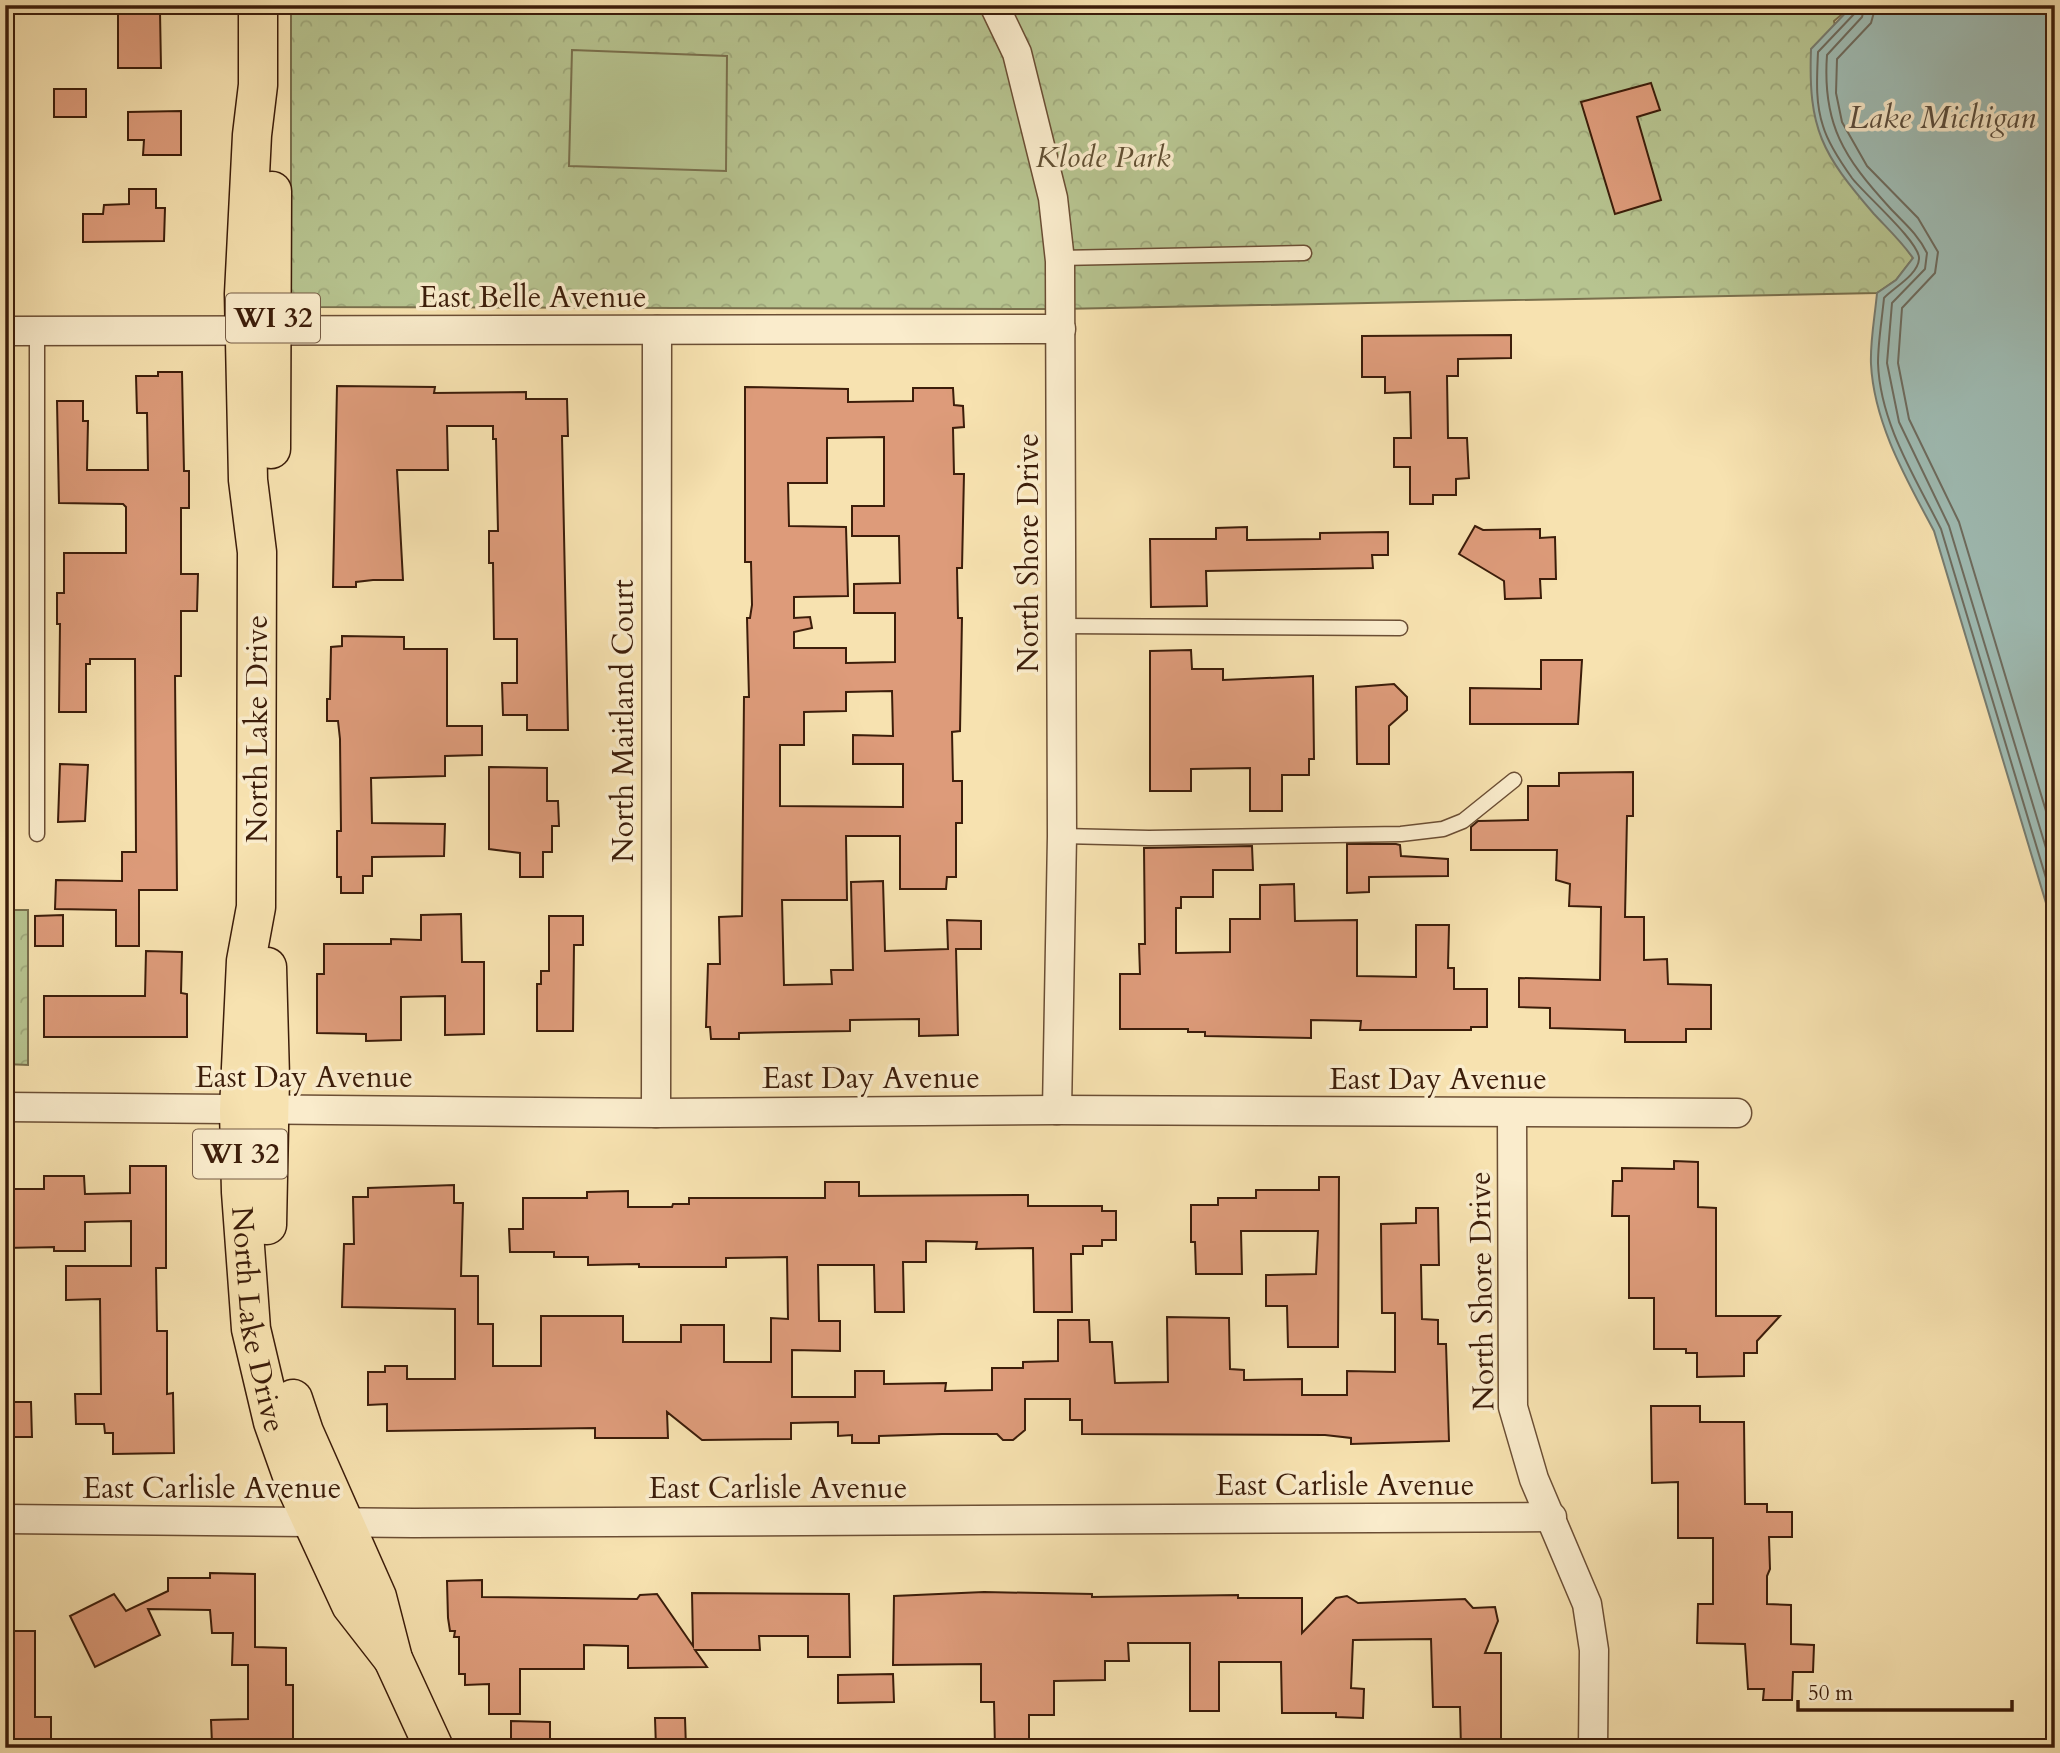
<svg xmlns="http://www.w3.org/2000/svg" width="2060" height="1753" viewBox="0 0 2060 1753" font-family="Cardo,serif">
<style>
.park{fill:url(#park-crowns);stroke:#7a704d;stroke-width:2}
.garden{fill:#b7c490;stroke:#7a704d;stroke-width:2}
.water{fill:#9fbcb4;stroke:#777c70;stroke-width:2}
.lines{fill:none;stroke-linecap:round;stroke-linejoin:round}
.shore{stroke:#6e6c5f;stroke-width:2}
.building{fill:#dd9b7a;stroke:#3c1d0a;stroke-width:2;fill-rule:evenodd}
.service-casing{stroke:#6b4e34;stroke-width:17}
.minor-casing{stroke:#6b4e34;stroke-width:31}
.primary-casing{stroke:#3c1d0a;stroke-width:41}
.service{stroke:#faeccc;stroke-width:14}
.minor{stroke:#faeccc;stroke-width:28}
.primary{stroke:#f7e2b0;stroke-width:38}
.labels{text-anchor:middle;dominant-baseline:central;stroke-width:7;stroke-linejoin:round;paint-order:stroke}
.shield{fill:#faeccc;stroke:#755b44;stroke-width:2}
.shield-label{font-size:28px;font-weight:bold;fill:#3c1d0a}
.park-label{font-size:30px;font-style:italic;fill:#614f32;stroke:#faeccc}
.street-label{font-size:30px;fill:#3c1d0a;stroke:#faeccc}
.water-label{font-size:32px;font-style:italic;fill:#5a4d3d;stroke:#faeccc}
</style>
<defs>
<pattern id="park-crowns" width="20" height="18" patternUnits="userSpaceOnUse" patternTransform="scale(1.75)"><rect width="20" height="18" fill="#b7c490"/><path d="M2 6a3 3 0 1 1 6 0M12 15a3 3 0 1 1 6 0" fill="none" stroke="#9ea87b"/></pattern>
</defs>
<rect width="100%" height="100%" fill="#f7e2b0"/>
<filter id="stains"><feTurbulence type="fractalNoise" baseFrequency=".00286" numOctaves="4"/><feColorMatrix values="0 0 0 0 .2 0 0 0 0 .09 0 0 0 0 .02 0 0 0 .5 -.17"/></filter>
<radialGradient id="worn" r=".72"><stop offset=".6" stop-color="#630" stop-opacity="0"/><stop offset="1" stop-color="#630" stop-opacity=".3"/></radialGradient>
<g class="park">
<path d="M291,5H1853L1834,21L1881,221L1898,236L1913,258L1896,280L1877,293L1060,309L305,307L293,301L291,293Z"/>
<path d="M5,910H28V1065L5,1064Z"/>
</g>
<g class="garden">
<path d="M572,50L727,56L726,171L569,166Z"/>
<path d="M5,937H12L11,1038H5Z"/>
</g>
<path class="water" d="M1853,5H2055V933L1934,531C1907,480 1874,424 1871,364C1870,341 1875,316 1877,293L1896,280L1913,258C1901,241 1888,229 1874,214C1822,154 1808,129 1811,49Z"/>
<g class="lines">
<g class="shore">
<path d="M1856,5L1855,13L1818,52C1817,77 1815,102 1823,126C1828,143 1842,164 1852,178C1864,194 1921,243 1919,259C1918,275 1893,288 1884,298C1882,319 1878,342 1878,363C1880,423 1915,477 1941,529L2055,908"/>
<path d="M1865,5L1862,17L1827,55C1822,124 1844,158 1890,208C1904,223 1917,233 1927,253L1925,269L1892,303L1887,363L1899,422L1949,526L2055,878"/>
<path d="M1876,5L1871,23L1837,59L1836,93L1842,122L1867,166L1918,218L1938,252L1935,273L1902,308L1898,363L1909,419L1959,522L2055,841"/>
</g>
</g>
<g class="building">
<path d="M118,12H160L161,68H118Z"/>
<path d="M1651,83L1660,110L1637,117L1661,200L1615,214L1581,102Z"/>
<rect x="54" y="89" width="32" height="28"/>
<path d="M181,111V155H143L144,140H128V112Z"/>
<path d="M129,189H156V208H165L164,241L83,242V214H103L104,205L129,204Z"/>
<path d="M1511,335V358L1458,359V376H1447L1448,438H1467L1469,478L1456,479V495H1433V504H1410V467H1394V438H1411L1410,392L1385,393V377H1362V336Z"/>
<path d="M158,372H182L184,471H189V508H181V574H198L197,611H181V676H175L177,890H139V946H116V910L55,909L56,880L122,881V852H136L135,659H90V664H86V712H59L60,624H57V593H64V553H126V507L123,504L59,503L57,401H83V421H88L87,470H148L147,413H137L136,376H158Z"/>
<path d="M337,386L435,387L434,393L526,392V399H567L568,436H562L568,730H527V715H503L502,683H517V639H494L493,563H489V531H498L496,439H493V426H447L448,470H397L403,580H373L356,582V587H333Z"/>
<path d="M745,387L848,389V402L913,401V388H953L954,405L963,406L964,427L953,428L954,474H964L962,568H957L958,618H962L960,731L952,732L953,781H962V823H956V877H947L946,889H900V836H846L847,900H782L784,985L832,984L831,970H853L851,882L883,881L885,951L948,949L947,920L981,921V949H956L958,1035L919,1036V1019L850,1020V1031L739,1033V1039H711L710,1027H706L708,964H720L719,917L742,916L744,697H749L747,618H750L752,605L751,562H745ZM884,437V506H852V536H899L900,583L854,584V613H895V662L846,663V648H794V632L812,628L810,617L794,618V597L848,596L846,527L789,526L788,483H827V438ZM892,691L893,736L853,735V764H903V807L780,806V745H804V712L846,711V692Z"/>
<path d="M1475,526L1483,530L1540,529V538L1555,537L1556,579H1540L1541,598L1505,599L1504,581L1459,554Z"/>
<path d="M1247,527V540L1320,539V533L1388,532V555H1372L1373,568L1206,571L1207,606L1151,607L1150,539H1216V528Z"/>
<path d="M342,636L404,637V649H447V726H482V755L445,756V776L371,778L372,823L445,824L444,856L372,857V876H363V893H341V877H337V831H341L340,739L338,721H327V699H330L331,647L342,646Z"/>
<path d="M1191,650L1192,669H1223V680L1313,676L1314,759H1309V775H1282V811H1250V768L1191,769V791H1150V651Z"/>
<path d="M1541,660H1582L1578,724H1470V688L1541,689Z"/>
<path d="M1394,684L1407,697V710L1389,726V764H1357L1356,687Z"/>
<path d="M60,764L88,765L85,821L58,822Z"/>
<path d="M489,767L547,768V801H558L559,826H552V852H543V877H520V853L489,849Z"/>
<path d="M1633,772V816H1627L1625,917H1644V960L1667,959L1668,984L1711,985V1029H1686V1042H1625V1030L1550,1028V1008L1519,1007V978L1600,980L1601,907L1569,906L1570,884L1556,880L1557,850H1471V827L1478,821L1528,820V786H1559V773Z"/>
<path d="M1347,844H1396L1400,845L1401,856L1448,859V876L1369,877V892L1347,893Z"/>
<path d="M1252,846L1253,870H1213V897H1181V908H1176V953L1230,952V919H1260V885L1294,884L1295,921L1357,920V976L1416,977V925H1449L1448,968H1454V989H1487V1027H1471V1030H1360L1361,1021L1311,1020V1038L1205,1036V1032H1188V1029H1120V974H1140L1139,944H1145L1144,848Z"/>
<path d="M461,914L462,962H484V1034L445,1035V996L401,997V1040L366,1041V1034L317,1033V974H324V944H391V939L421,940V915Z"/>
<path d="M63,915V946H35V916Z"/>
<path d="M549,916H583V945H574L573,1031H537V984H541V971H549Z"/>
<path d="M146,951L182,952L181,993L187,994V1037H44V996H145Z"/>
<path d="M1674,1161L1698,1162V1207L1716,1208V1316H1780L1757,1341V1353H1744V1376L1697,1377V1353H1686V1349H1654V1298H1629V1216H1612L1613,1181H1622V1168L1674,1169Z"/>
<path d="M130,1166H166V1268H156L157,1331H167V1394L173,1393L174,1453L113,1454V1433H105L104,1424H76L75,1394H101L100,1299L66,1300V1266H131V1221L85,1222V1251H54V1247L5,1248V1189H44V1176H84L85,1194L130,1193Z"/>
<path d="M1319,1177H1339L1338,1347H1288L1287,1306H1266V1275L1316,1274L1318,1231H1241L1242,1274H1196L1195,1242H1191V1205H1218V1198H1256V1190H1319Z"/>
<path d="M825,1182H859V1196L1028,1195V1206H1102V1211H1116V1240H1102V1246H1083V1254H1071L1072,1312H1034L1033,1248L976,1249L977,1242L926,1241V1262H903L904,1312H875L874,1265H818L819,1321H840V1351L792,1350V1397H855V1371H884V1384L946,1383L945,1391L992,1390V1368H1023V1362L1058,1361V1320H1089L1090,1342H1112L1115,1383L1168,1382L1167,1317L1229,1318L1230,1369L1244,1370V1380L1302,1379V1395H1347V1371L1395,1372V1313H1382L1381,1224L1416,1223V1208H1438L1439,1265H1421L1422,1319L1438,1320V1344H1446L1449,1441L1351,1444V1438L1325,1435L1082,1434V1420H1070V1399H1025V1430L1013,1440H1003L997,1434H942L879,1436V1443H852V1435L838,1436V1422L791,1423V1439L702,1440L667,1412L668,1438H595V1428L387,1431V1404L368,1405V1372H385V1366H407V1379H455V1309L342,1307L344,1244H354L353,1197H368V1188L454,1185V1203H463L461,1276H478V1324H493V1366H541V1316H623V1342H681V1325H724V1362H771V1318L788,1319L787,1257L726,1258V1267H639V1264L588,1265V1257H554V1252H510L509,1229H523V1198H587V1192L628,1191V1207H672L673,1204H689V1198H825Z"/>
<path d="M5,1402H31L32,1437H5Z"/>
<path d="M1651,1406H1700V1422H1744L1745,1504H1767V1512H1792V1537H1769L1770,1569L1767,1576V1604L1791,1605V1644L1814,1645L1813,1672H1793L1792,1700H1763L1764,1689H1748L1745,1644L1697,1643L1698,1604H1713V1538H1678V1482L1652,1483Z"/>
<path d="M210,1573L255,1574V1647L286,1648V1685H293V1748H222V1744H212L211,1720L248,1719V1665H232L233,1633H212L210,1610L148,1609L160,1635L95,1667L70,1616L114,1594L126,1611L168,1591V1578H210Z"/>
<path d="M482,1580V1597L637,1599L640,1595L657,1594L693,1646L692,1593L849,1594L850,1657H808V1636H759L760,1650H695L707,1667L628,1668V1646L584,1645V1669H520V1714H489V1684L465,1685V1674H459V1637H454L455,1631H450L448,1618L447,1581Z"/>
<path d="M984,1592L1092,1594V1597L1238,1595V1598H1302V1633L1336,1598L1347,1596L1358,1603L1465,1599L1473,1608L1495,1607L1498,1621L1485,1653H1501V1748H1461L1460,1707H1433L1431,1639L1353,1640L1351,1688L1364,1689L1363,1718L1336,1717V1713H1282L1281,1662H1219V1711H1190V1643H1128L1129,1661H1105V1680L1054,1681V1715H1029V1748H995L994,1702H981V1664L893,1665L894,1596Z"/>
<path d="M5,1631H35V1717H51V1748H5Z"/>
<path d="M893,1674L894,1702L838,1703V1675Z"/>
<path d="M655,1718H685L686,1748H656Z"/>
<path d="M511,1721L550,1722V1748H511Z"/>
</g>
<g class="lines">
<g class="service-casing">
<g id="service">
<path d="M1059,258L1304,253"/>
<path d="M37,331V834"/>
<path d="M1061,626L1400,628"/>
<path d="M1062,836L1149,838L1401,834L1443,829L1463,821L1514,780"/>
</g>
</g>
<g class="minor-casing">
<g id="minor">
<path d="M994,5L1017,53L1053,198L1060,261L1062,836L1057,1110"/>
<path d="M5,331L1061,329"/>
<path d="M5,1107L656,1113L1057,1110L1737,1113"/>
<path d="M656,1113L657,330"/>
<path d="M1512,1113L1513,1407L1534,1479L1587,1604L1594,1650L1593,1748"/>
<path d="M5,1519L414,1523L1552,1517"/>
</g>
</g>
<g class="primary-casing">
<g id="primary">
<path id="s1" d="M258,5V85L252,135L244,294L248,480L257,552L256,907L246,961L239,1110L241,1192L251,1329L273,1422L295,1484L351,1605L393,1659"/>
<path d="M271,449L272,191"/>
<path d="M267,1225L270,1077L267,967"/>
<path d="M293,1399L304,1432L377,1597L393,1659L434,1748"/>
</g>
</g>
<use href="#service" class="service"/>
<use href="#minor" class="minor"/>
<use href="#primary" class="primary"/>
</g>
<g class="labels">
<g class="shield">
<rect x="226" y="293.5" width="94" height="49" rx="5"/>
<rect x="193" y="1129.5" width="94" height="49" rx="5"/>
</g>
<g class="shield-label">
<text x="273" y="318">WI 32</text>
<text x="240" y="1154">WI 32</text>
</g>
<g class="park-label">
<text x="1103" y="157">Klode Park</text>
</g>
<g class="street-label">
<text x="533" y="297">East Belle Avenue</text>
<text transform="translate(1028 553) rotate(-90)">North Shore Drive</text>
<text transform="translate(623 721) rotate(-90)">North Maitland Court</text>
<text transform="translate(257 729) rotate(-90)">North Lake Drive</text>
<text x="304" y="1077">East Day Avenue</text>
<text x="871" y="1078">East Day Avenue</text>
<text x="1438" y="1079">East Day Avenue</text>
<text transform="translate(1482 1291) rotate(-91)">North Shore Drive</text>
<text stroke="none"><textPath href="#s1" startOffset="1318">North Lake Drive</textPath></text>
<text x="1345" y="1485">East Carlisle Avenue</text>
<text x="212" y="1488">East Carlisle Avenue</text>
<text x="778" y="1488">East Carlisle Avenue</text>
</g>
<g class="water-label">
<text x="1942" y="118">Lake Michigan</text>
</g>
</g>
<rect width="2060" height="1753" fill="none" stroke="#f7e2b0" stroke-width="28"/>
<rect x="7" y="7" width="2046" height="1739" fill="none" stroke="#3c1d0a" stroke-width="3.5"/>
<rect x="14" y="14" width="2032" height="1725" fill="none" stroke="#3c1d0a" stroke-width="2"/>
<path d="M1798 1700v10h214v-10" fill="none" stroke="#3c1d0a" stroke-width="3.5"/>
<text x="1808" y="1700" font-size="21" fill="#3c1d0a" stroke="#faeccc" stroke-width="5" paint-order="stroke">50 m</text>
<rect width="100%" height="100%" filter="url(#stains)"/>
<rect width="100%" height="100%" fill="url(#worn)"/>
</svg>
